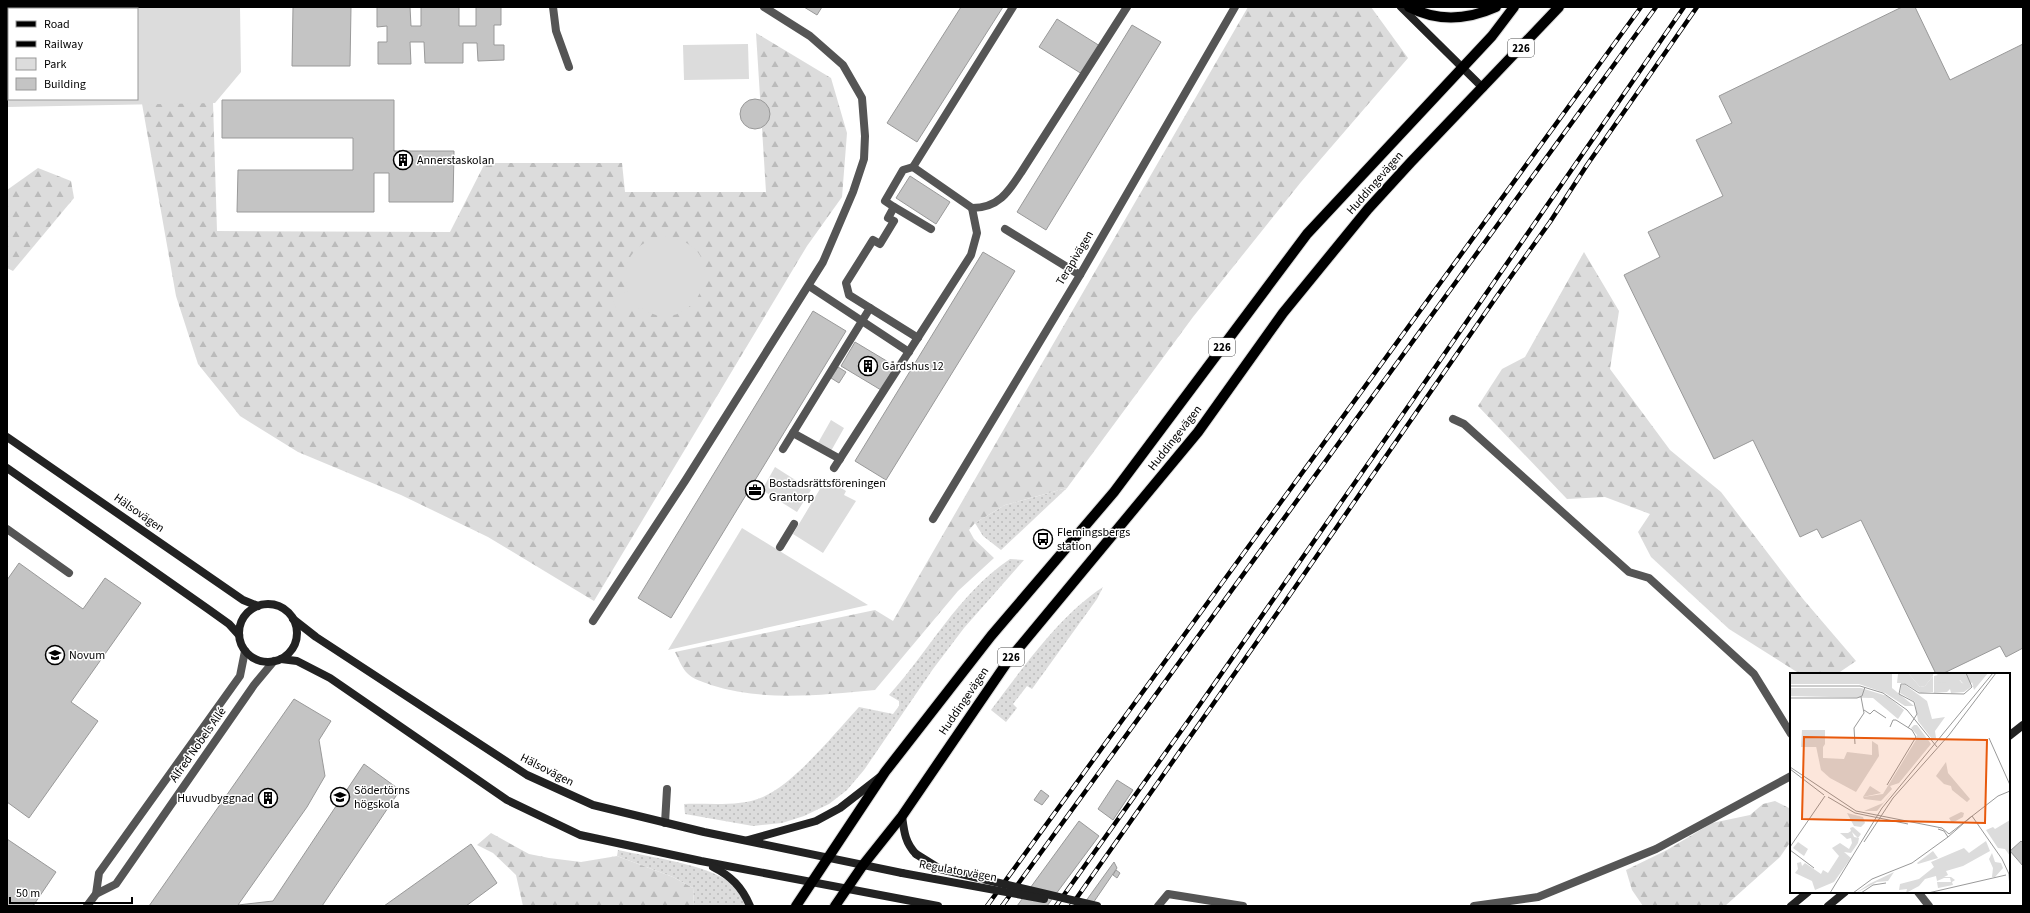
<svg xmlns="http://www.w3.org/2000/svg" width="2030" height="913" viewBox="0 0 2030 913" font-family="'Source Sans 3',sans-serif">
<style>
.grass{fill:url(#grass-dots)}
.forest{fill:url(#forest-firs)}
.park{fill:#dcdcdc;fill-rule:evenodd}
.building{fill:#c4c4c4;stroke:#999}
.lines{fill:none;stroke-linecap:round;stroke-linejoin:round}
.primary-casing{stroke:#dbdbdb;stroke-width:12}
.lane{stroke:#555;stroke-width:8}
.street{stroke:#555;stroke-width:8}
.secondary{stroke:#222;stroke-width:8}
.primary{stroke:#000;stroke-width:10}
.rail-casing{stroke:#000;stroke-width:4.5}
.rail{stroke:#fff;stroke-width:3;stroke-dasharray:9;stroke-linecap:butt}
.secondary-bridge{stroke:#222;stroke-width:8}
.labels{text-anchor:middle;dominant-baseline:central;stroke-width:3;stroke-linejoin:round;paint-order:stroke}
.shield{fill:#fff;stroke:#4c4c4c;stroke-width:1}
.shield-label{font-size:11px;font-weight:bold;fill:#000}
.poi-label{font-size:12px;fill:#000;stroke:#fff;text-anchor:start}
.street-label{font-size:12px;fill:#000;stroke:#fff}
.inset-road{fill:none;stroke:#999;stroke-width:1}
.view{fill:#e8590c;fill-opacity:0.15;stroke:#e8590c;stroke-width:2}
.inset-edge{fill:none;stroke:#000;stroke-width:2}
</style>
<defs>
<pattern id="grass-dots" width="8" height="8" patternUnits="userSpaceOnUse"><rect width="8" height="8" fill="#dcdcdc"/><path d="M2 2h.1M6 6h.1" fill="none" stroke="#bbb" stroke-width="1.8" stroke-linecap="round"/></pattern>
<pattern id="forest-firs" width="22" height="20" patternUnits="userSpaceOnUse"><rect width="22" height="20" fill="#dcdcdc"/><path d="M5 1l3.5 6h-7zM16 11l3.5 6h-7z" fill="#bbb"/></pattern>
</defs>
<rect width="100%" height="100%" fill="#fff"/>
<g class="grass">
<path d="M1067,488L1001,550L983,536L975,523L1005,505Z"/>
<path d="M1010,559L1024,560L964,628L933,669L864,770L847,790L829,804L804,816L782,823L753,826L685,814L684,804C710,803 740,807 763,797C795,783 835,733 859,707L893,714L899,706V701L889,695C931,649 956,596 1010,559Z"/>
<path d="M1103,587L1097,599L1032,689L1027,686L1013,704L1017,708L1006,722L991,710C1022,669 1060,615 1103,587Z"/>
<path d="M618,850C649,857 706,864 731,883C737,889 743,898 746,906H694L693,888L673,877L617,856Z"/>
</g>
<g class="forest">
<path d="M1248,7H1371L1408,58L1301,182L1193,317L1067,488L1005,505L975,523L969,530L974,539L994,558L958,591L875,690C820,695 765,702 711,685C704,682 692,679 687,673C682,668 678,658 675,652L875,610L893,621Z"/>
<path d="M756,33L831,78L847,133L842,197L807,246L594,601L488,537L401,495L298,452L240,416L198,364L176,296L141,98L213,103L217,231L450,232L485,163H622L625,192H766Z"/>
<path d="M38,168L71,181L74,198L13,271L7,268V190Z"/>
<path d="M1584,252L1619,311L1610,369L1670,450L1721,492L1803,599L1856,661L1837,674H1800L1729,629L1651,557L1638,532L1650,514L1605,497L1567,499L1478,406L1502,369L1525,357Z"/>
<path d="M1775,801L1791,809V841L1780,857L1725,906H1643L1632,890L1626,870L1667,850L1712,823L1750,815L1763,804Z"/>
<path d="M491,833L529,854L549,858L581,862L617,856L673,877L693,888L694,906H523L516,875L493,853L477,845Z"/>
</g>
<g class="park">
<path d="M7,7H240L241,72L215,103L7,107ZM9,9H137V99H9Z"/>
<path d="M748,44L749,79L684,80L683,45Z"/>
<path d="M666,236C744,250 689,346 641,307L619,316L612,298L628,291C619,261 636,240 666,236Z"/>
<path d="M831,420L844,428L831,451L818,443Z"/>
<path d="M775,467L811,490L797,512L762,490Z"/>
<path d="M826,479L846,491L844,495L856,501L823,553L793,534Z"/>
<path d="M742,528L868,605L668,650Z"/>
</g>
<g class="building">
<path d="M293,7H351L350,66H292Z"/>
<path d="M377,7H410L411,26H421V7H459V26H476V7H501V25H494V45H504V60L478,61L477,43H463V63H425L424,42H410L411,64H378V42H387V26L377,27Z"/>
<path d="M804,7H822L817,15Z"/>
<path d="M961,7H1003L917,142L887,123Z"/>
<path d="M1902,7H1915L1950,80L2023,44V648L2006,657L2000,646L1942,674H1936L1861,520L1822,538L1817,529L1800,537L1753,440L1714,459L1624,275L1660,257L1648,232L1723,196L1696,140L1732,123L1719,96Z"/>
<path d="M1057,19L1100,46L1082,74L1039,47Z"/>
<path d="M1132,25L1161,42L1046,230L1017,212Z"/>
<circle cx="755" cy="114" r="15"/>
<path d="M222,100H394V151H454L453,202H389V173H374V212H237L238,170H353V138H222Z"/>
<path d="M910,176L950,202L936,224L896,198Z"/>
<path d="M983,252L1015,271L886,480L855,461Z"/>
<path d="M813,311L846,331L671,618L638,598Z"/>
<path d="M855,342L895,366L881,390L841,366Z"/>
<path d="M838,367L846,372L839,383L831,378Z"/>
<path d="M19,563L83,609L105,578L141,603L71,702L98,721L29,818L7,802V580Z"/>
<path d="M294,699L331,721L319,740L325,776L307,807L238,905L273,901L364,764L400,790L322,906H149Z"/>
<path d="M1117,780L1133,790L1113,820L1098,809Z"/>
<path d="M1041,790L1049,796L1042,805L1034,800Z"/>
<path d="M1079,821L1099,836L1047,906H1017Z"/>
<path d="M7,839L56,872L33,906H7Z"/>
<path d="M2021,841L2023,843V866L2010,851Z"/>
<path d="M471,844L497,883L466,906H384Z"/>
<path d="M1114,862L1117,868L1091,906L1083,905Z"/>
<path d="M1116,870L1120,873L1117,878L1113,875Z"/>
</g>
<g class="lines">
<g class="primary-casing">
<g id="primary">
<path d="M1409,7C1438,22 1467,20 1496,7"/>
<path d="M796,906L885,772L991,636L1114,492L1307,234L1492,36L1514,7"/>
<path d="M835,906L863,865L902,816L1008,661L1198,432L1283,313L1368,209L1411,162L1559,7"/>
</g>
</g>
<g class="lane">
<path d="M913,167L972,208C999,208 1009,191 1022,171L1127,7"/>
<path d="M894,207L931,229"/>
<path d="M1005,229L1080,275"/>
<path d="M809,286L909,352"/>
<path d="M918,338L849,295L846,283L873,240L880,244L894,221L888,218L894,207L885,201L903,170L913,167L1013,7"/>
<path d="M1453,419L1464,424L1629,572L1649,578L1754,674L1791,734"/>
<path d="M793,433L840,459"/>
<path d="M783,449L870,308"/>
<path d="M834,468L971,255L977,233L972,208"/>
<path d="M7,529L69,573"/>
<path d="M780,547L794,524"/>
<path d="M593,621L685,481L823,262L853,192L864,159L865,136L862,98L843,65L810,36L764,7"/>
<path d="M665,823L667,789"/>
<path d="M1158,906L1168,894L1243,906"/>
<path d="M1474,906L1538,897L1656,849L1791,776"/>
</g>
<g class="street">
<path d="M553,7L556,31L569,67"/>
<path d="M933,519L1080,275L1235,7"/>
<path d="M1918,892L1929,906"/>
<path d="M96,894L116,884L254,685L274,661"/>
<path d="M87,906L96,894L99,873L240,676L245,651"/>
</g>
<g class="secondary">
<path d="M1401,7L1483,88"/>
<path d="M7,437L243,600L258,606"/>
<path d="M7,468L208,609L229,624L239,635"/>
<circle cx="268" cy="633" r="29"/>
<path d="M293,619L316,637L527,775L593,805L704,832L902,873"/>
<path d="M281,659L297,661L330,678L507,800L580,835L701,861L938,906"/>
<path d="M2009,736L2023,725"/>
<path d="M902,816C904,831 905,843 916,854"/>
<path d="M748,840L816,821L840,808L880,777"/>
<path d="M713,867C731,876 742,887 750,906"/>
<path d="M1791,906L1808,892"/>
<path d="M1828,906L1845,892"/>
</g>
<use href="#primary" class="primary"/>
<g class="rail-casing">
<g id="rail">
<path d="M987,906L1641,7"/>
<path d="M1002,906L1656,7"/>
<path d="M1056,906L1196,710L1414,398L1684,7"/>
<path d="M1071,906L1280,609L1497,296L1550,222L1587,165L1697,7"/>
</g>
</g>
<use href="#rail" class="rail"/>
<g class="secondary-bridge">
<path d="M916,854L940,869L1097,906"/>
<path d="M902,873L1044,899"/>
</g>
</g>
<defs>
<g id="building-ring" transform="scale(1)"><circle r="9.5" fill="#fff" stroke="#000" stroke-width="1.5"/><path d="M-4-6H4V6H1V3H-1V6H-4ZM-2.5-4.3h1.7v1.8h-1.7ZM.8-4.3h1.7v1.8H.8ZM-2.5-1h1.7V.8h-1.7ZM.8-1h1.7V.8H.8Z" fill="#000"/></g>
<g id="office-ring" transform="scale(1)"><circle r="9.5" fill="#fff" stroke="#000" stroke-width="1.5"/><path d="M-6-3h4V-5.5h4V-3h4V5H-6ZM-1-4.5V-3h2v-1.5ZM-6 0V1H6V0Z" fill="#000"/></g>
<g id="bus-ring" transform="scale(1)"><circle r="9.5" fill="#fff" stroke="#000" stroke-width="1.5"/><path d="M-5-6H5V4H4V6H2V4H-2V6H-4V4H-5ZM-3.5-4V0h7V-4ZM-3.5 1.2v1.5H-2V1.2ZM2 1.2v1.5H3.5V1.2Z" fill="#000"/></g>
<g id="university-ring" transform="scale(1)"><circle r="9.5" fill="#fff" stroke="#000" stroke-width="1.5"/><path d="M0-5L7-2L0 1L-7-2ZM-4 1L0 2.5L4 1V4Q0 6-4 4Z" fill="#000"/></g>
</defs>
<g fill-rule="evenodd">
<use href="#building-ring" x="403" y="160"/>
<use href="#building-ring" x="868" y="366"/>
<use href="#office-ring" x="755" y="490"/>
<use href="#bus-ring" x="1043" y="539"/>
<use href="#university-ring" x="55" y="655"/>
<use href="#university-ring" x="340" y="797"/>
<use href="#building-ring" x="268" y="798"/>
</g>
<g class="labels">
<g class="shield">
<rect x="1508" y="39" width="26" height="18" rx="3"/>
<rect x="1209" y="338" width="26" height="18" rx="3"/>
<rect x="998" y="648" width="26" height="18" rx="3"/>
</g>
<g class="shield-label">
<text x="1521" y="48">226</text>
<text x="1222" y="347">226</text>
<text x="1011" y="657">226</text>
</g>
<g class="poi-label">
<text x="417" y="160">Annerstaskolan</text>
<text x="882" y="366">Gårdshus 12</text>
<text x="769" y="483">Bostadsrättsföreningen<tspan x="769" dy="14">Grantorp</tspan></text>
<text x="1057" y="532">Flemingsbergs<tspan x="1057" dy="14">station</tspan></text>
<text x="69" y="655">Novum</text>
<text x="354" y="790">Södertörns<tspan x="354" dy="14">högskola</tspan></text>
<text x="254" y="798" text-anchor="end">Huvudbyggnad</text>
</g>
<g class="street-label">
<text transform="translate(1375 183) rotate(-49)">Huddingevägen</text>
<text transform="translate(1075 258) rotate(-59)">Terapivägen</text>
<text transform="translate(1175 438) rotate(-52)">Huddingevägen</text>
<text transform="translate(139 513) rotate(35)">Hälsovägen</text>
<text transform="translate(964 701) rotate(-56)">Huddingevägen</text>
<text transform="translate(198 745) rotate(-55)">Alfred Nobels Allé</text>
<text transform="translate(547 770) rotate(27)">Hälsovägen</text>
<text transform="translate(958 871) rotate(10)">Regulatorvägen</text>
</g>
</g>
<g transform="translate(1790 673)">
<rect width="220" height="220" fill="#fff"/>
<path d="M106,0H118L130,14L135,13L143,3V19L131,20L114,10H107L108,1ZM145,0H163L172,10L182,13L174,19L161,20L160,16L157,19L144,20V3L148,2ZM105,116L87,138H74L93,130ZM8,169L18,176L14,183L3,175ZM104,199L98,208L87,209L66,220L79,211Z" fill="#dcdcdc"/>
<path d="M0,0H102V15L124,33H115L95,20L69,11H0ZM163,0H198L184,17L182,9L178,16L170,7L163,11ZM114,11L137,28L142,46L155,44L145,58L146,65L142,66L128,48L125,29L110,20L111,12ZM0,15H71L97,23L114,37L108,46L83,25L0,23ZM124,52H127L141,71L109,110L100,113L102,116L91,128L74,126L73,124L93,121L126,67L127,62L121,55ZM82,68L88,72L89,83L66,119L40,105L31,97L26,73L33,74V85L54,86L57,79L82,82ZM156,89L158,100L180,126L177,129L162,117L161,113L154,111L146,103ZM171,139L174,140L173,144L162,150L159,145ZM57,140L73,144L75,150L71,154L64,153ZM220,147V183L215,176L208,175L196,157L203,154L205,156ZM63,154L71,161L68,165L62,159L64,164L69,165L68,170L61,180L54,179L61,185L44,209L25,217L22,208L5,200L8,196L7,190L11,189L12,193L15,190L31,201L33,197L38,200L49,183L42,175L50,170L59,176L62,170L61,165L57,166L50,160H58L61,158L60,155ZM196,168L200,178L173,193L156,198L158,202L154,204H161L165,207L162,209L163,212L148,215L147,209H161L160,205H154L147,208L146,203L135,206L129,213L116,220L117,216L109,217L110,211L129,206L144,194L141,189L174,175L179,180ZM202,180L205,189L211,190L213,195L205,204H202L203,195L199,186Z" fill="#dcdcdc"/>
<path d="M12,57H35V71L33,74H11ZM80,113L91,120L73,124ZM143,178L148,185L128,191L127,190Z" fill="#dcdcdc"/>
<path d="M118,0H143V3L135,13L130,14ZM145,3H157L156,10L147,9V16H144Z" fill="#dcdcdc"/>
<path class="inset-road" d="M0,13H70L93,20L117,37L147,74M0,25H67L72,23L75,14M74,37L80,41L84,37L96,45M118,55L127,41L124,29L109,21L111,11H115L129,20L174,21L182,14L176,0M199,65L220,112M65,71L64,55L74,40L71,24M0,94L66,138L152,155L159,161L208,123L220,118M0,96L34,122M97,112L126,64L122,57L106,47H103L100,54M38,124L65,140L118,151M182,143L212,186L219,201L220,216M148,156L154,158L158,164L182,143M74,169L103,125L159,62L206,0M0,174L35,123M0,177L24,195M40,220L92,135L203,0M63,220L82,206L122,190L158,164M71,220L83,212L96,210M138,220L216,202"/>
<path class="view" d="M14,64L197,67L195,150L12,146Z"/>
<rect width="220" height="220" class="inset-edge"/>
</g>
<rect width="2030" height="913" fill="none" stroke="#000000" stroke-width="16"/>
<rect x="8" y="8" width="130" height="92" fill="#ffffff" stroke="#999999"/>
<rect x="16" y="21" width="20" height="6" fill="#000000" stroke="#999999"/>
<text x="44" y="28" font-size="12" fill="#000000">Road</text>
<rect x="16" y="41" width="20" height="6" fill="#000000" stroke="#999999"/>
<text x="44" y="48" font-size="12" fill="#000000">Railway</text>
<rect x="16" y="58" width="20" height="12" fill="#dcdcdc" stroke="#999999"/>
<text x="44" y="68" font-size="12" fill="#000000">Park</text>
<rect x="16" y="78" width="20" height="12" fill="#c4c4c4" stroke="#999999"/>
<text x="44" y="88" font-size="12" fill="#000000">Building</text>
<path d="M10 897v6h122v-6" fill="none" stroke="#000000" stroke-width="2"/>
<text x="16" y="897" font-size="12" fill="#000000" stroke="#ffffff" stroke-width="3" paint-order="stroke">50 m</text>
</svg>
